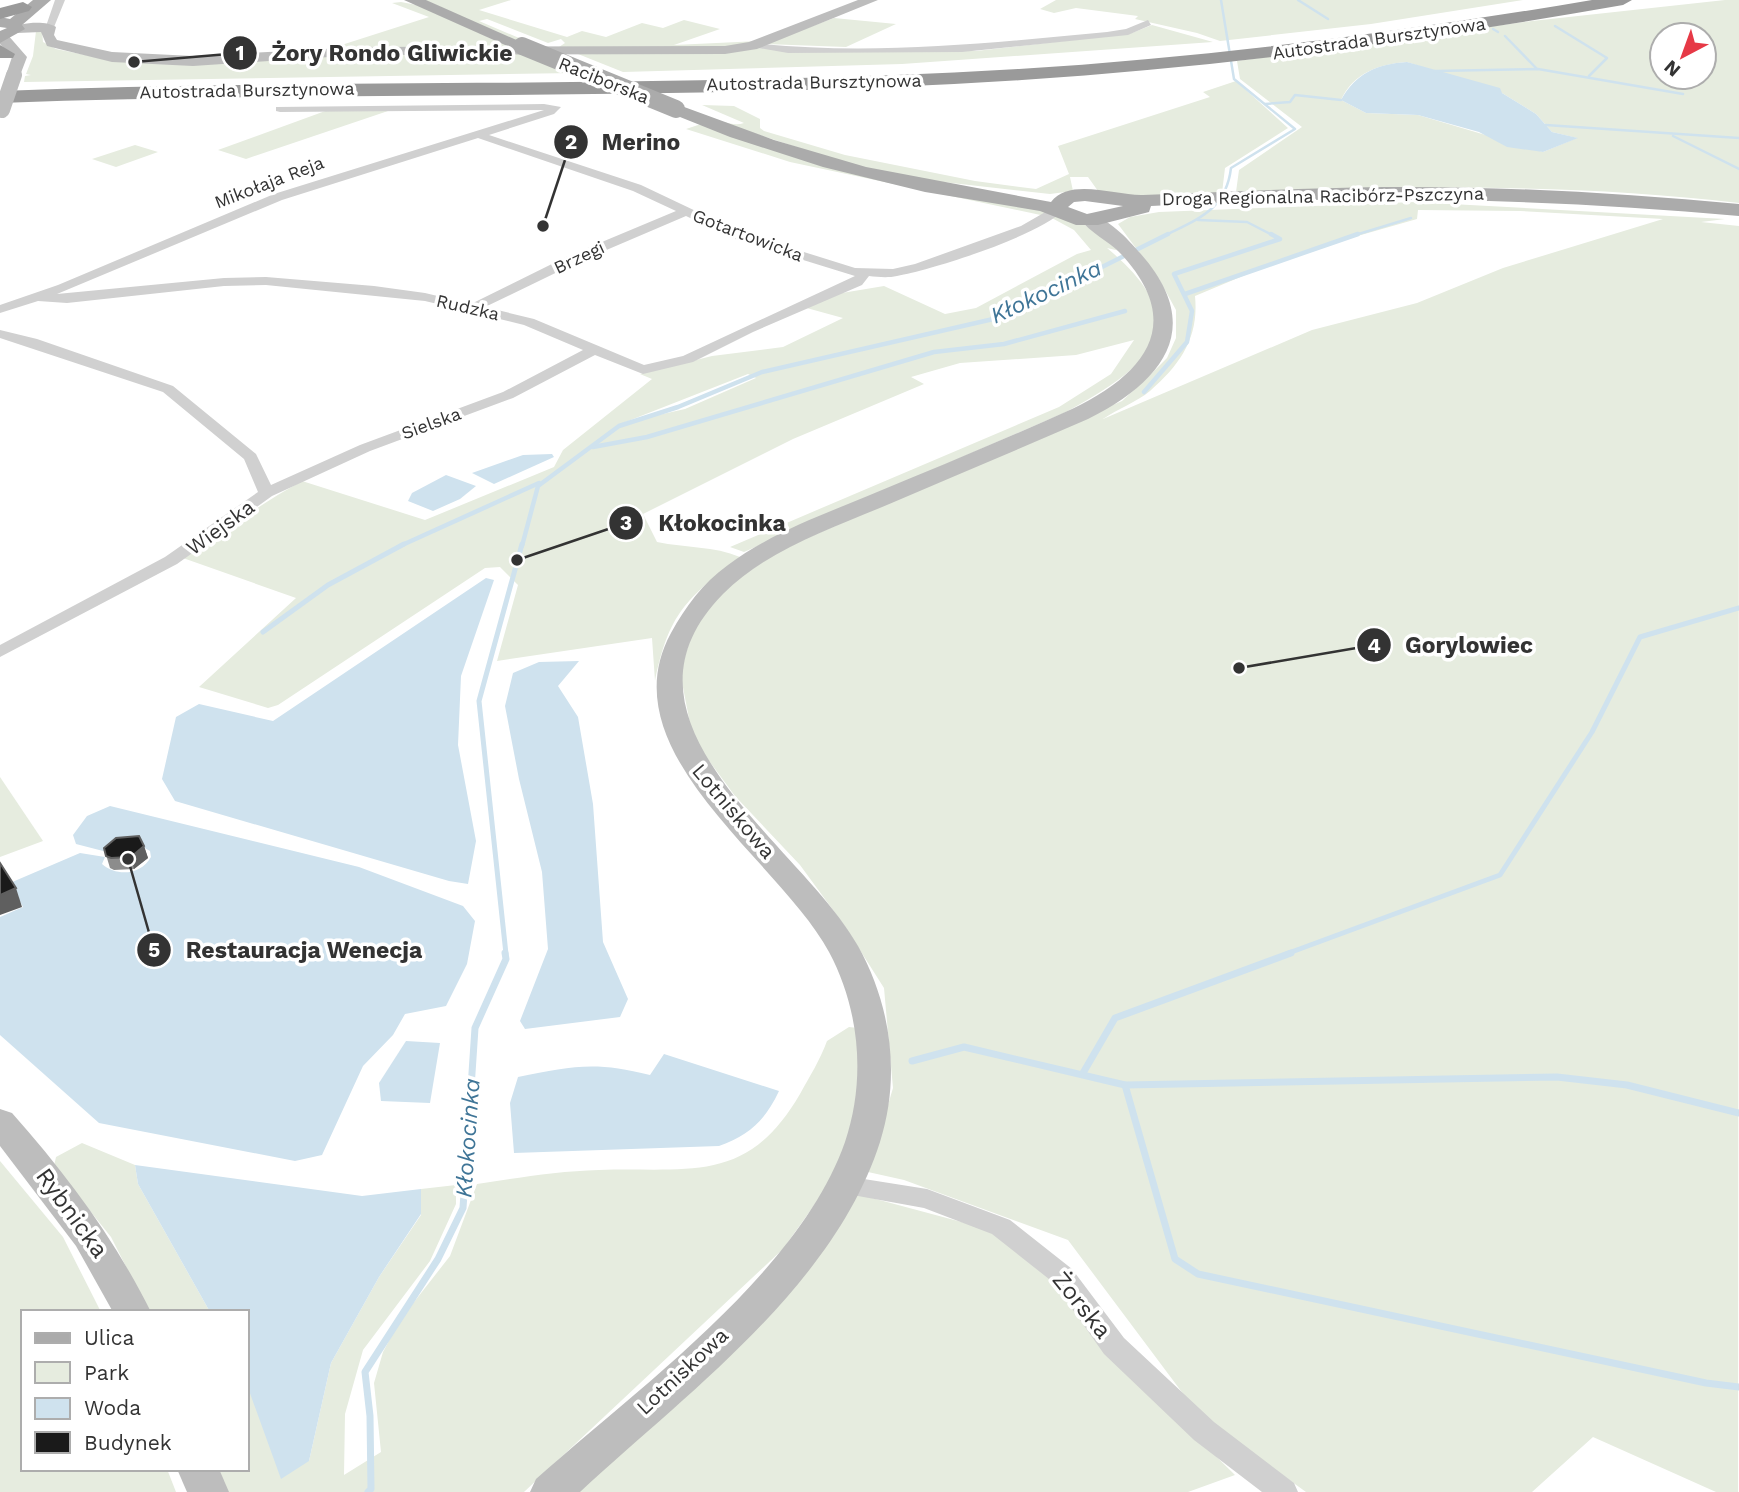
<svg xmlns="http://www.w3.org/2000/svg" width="1739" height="1492" viewBox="0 0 1739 1492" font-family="'Work Sans',sans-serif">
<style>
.green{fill:#e6ecdf;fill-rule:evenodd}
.water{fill:#cfe2ee}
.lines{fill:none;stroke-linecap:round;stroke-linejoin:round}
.stream-far3{stroke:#cfe2ee;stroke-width:2.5}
.stream-far2{stroke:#cfe2ee;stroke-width:4.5}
.stream-far1{stroke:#cfe2ee;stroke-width:5}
.stream{stroke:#cfe2ee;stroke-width:7}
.street{fill:#d0d0d0;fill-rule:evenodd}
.secondary{fill:#bdbdbd;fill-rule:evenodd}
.primary{fill:#ababab;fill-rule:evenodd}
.highway{fill:#9a9a9a;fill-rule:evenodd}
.secondary-bridge{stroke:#bdbdbd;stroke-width:16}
.primary-bridge{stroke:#ababab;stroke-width:18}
.wall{fill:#8c8c8c}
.shaded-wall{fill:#5f5f5f}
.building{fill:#1a1a1a;stroke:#5f5f5f;stroke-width:2}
.labels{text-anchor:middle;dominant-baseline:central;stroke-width:7;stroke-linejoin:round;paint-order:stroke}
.far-street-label{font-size:18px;fill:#333;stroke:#fff}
.street-label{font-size:21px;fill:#333;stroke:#fff}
.water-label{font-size:23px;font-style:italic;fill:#3f7597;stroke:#fff}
.near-street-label{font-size:24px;fill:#333;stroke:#fff}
.leader{fill:none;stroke:#333;stroke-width:2.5}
.callout-dot{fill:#333;stroke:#fff;stroke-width:2.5}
.mark-label{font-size:21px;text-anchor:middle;font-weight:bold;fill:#fff}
.callout-label{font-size:23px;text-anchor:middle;font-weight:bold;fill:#333;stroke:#fff;stroke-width:7;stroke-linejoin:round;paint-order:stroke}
</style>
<rect width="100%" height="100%" fill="#fff"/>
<g class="green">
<path d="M425,0H511L479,10L567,37L582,31L606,37L642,23L663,28L684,20L720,29L674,45L759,41L741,47H559L565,43L561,39L548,43L487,19L479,21L540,47H528Z"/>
<path d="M1056,0H1523L1371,24L1220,41L1197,33L1135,19L1138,16L1076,8L1054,13L1040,9Z"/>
<path d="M1725,0H1739V203C1573,183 1403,186 1236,192L1239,170L1302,127L1240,79L1237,61L1532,21ZM1662,35H1704V77H1662ZM1407,62L1502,93L1536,114L1552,132L1577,138L1543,152L1418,115L1366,113L1341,100C1353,73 1379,64 1407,62Z"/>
<path d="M401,2L422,6L514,49H329L429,17L392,3Z"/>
<path d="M834,18L896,24L846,47L765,44Z"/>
<path d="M1152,25L1213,42L902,64L623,72L573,52L753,48L976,51L1132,33Z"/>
<path d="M36,31H42L43,42L56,49L105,59L233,63L341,54L525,52L574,73L24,82L25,76L31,75L26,74L33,56Z"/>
<path d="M1236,81L1288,128L1225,168L1222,193L1127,197L1098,191L1088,177H1070L1073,191L1050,194L934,181L848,164L683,110C703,110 726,129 744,123L702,105L734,106L760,119V128L764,131L845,155L975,181L1036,189L1069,174L1058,146L1210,97L1203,92Z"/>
<path d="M328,110L388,111L246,159L218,150Z"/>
<path d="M701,124L747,140L1047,209L1081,222L1120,251L1107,248C1200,325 1149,367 1066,412L744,552L730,547L1059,407L1111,374L1134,340L1076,355L960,363L911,377L924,384L793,439L643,514L657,542C686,548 714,546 740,557C686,599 669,613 655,681L652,638L497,661L518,585L500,567L485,568L278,705L268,708L199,687L296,598L183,558C223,532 260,504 302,481L425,520L554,467L563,450L652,379L640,374L712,356L783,347L843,318L803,307L836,294L884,286L945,314L976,308L1077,254L1091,250L1074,230L1050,217L790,162L686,129ZM748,374L756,378L685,409L623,423Z"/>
<path d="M135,145L158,152L116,167L92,159Z"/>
<path d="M1414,202L1725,219L1701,222L1739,226L1738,1492H1716L1593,1437L1532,1492H1306L1199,1415L1068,1240L904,1180L868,1172L893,1088L884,988L844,925L800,865L735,796L693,739L680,672L693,631L706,608L736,580L782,549L1122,401L1152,373L1167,358L1176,338V310L1159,279L1118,224L1130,217L1159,212ZM1418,210L1520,211L1663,219L1503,268L1417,303L1312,330L1103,419C1117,409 1137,402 1150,391C1181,364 1199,337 1195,296L1298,253L1417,219Z"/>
<path d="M0,777L43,841L0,857Z"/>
<path d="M849,1027L858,1028C859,1059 859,1125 846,1152C830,1186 805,1217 784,1248L524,1492H228L218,1469H247V1385L253,1398L309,1461L331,1363L379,1277L421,1215V1189L456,1185V1204L430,1261L363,1350L345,1414L344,1475L381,1452L374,1383L383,1352L400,1320L450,1256L477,1184C517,1178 558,1171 599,1170C691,1167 747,1185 800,1094C810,1076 820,1060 827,1041Z"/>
<path d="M82,1143L135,1165L138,1184L210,1312H149L111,1237L54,1166L56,1157Z"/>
<path d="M0,1161L63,1237L101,1312H23V1469H167L176,1492H0Z"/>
<path d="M857,1194L999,1232L1041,1268L1106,1348L1235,1475L1188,1492H571Z"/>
</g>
<g class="water">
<path d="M1407,62L1500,88L1502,93L1536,114L1552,132L1578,138L1543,152L1507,147L1479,132L1418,115L1366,113L1341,100C1356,73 1377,64 1407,62Z"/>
<path d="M552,454L554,457L494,484L472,473L523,455Z"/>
<path d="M446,475L476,486L460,499L433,511L408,501L412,493Z"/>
<path d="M486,578L494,580L461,676L458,745L476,841L468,884L449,881L175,801L162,779L176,717L199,704L273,721Z"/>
<path d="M579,661L558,686L578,717L593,804L603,942L628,999L620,1017L525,1029L520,1021L548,949L542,872L519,779L505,706L513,673L539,662Z"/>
<path d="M110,806L359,867L463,906L475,921L467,964L446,1006L405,1014L393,1035L363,1066L322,1155L295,1161L99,1123L0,1035V917L23,907L10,883L80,853L105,857L102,864C117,877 141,875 151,857L150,851L139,845L107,852L76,844L73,835L87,816Z"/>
<path d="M406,1041L440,1043L430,1103L381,1101L379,1083Z"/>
<path d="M664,1054L779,1091C765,1121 749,1135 719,1146L514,1153L510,1103L518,1077C572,1066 595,1061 650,1075Z"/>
<path d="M135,1165L362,1196L421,1189V1214L379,1277L331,1363L309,1461L281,1479L247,1385V1312H210L138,1184Z"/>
</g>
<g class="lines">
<g class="stream-far3">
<path d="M1298,0L1328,19"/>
<path d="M1555,26L1607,58L1589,76"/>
<path d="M1493,29L1498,32"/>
<path d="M1505,36L1537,69"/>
<path d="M1435,71L1538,69L1683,94"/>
<path d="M1265,104L1290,102L1295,95L1341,100"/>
<path d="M1546,125L1739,138"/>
<path d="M1673,136L1739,169"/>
<path d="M1198,220L1247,222L1274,236"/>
<path d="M1164,236C1198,219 1226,210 1231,168L1295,129L1234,79L1221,0"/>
<path d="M1352,236L1411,218"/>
</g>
<g class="stream-far2">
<path d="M1185,294L1358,234"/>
<path d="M1144,392L1187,342L1192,311L1174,274L1280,239L1271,234"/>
<path d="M593,447L647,437L934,352L1004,344L1125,311"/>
<path d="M400,546L539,483"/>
<path d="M522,546L538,486L619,426L678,407L762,372L1002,317L1168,234"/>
</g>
<g class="stream-far1">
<path d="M263,632L328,585L404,544"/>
<path d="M506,954L479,701L522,544"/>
<path d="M1286,954L1500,875L1592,732L1640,637L1739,608"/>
</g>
<g class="stream">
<path d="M912,1061L964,1047L1125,1085L1557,1077L1627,1085L1739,1113"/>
<path d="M1083,1073L1115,1018L1291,953"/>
<path d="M1125,1085L1175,1259L1198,1274L1706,1383L1739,1387"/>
<path d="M368,1492L371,1489L370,1416L365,1372L438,1259L463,1208L475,1028L506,959L505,953"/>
</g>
<g class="street">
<path d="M55,0H65L54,27L45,29Z"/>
<path d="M1148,20L1151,25L1128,35L962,52L788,53L747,46L752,43C870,56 990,43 1107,32L1126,29Z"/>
<path d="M544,104L561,107L554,114L489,135L641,185L740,232L855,268L893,269L915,264L1021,226L1054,207L1064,210C1038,236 935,269 897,276C888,278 878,277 869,276L862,285L753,332L693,362L643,374L595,355L513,398L370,451L272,496L177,564L0,657V645L165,557L258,492L244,459L163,392L0,338V330L37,339L173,386L256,454L271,485L360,445L503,392L583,350L524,325L425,301L266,285L224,286L67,303L38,301L0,313V305L58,285L274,194L544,110L280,112L276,111V107ZM478,138L633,191L676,211L566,257L471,304L425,293L374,286L266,277L224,278L57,294L282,200ZM686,216L732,238L855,276L683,356L644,365L534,319L485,307L576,263Z"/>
<path d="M845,1176L927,1189L1010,1220L1072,1269L1124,1338L1214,1422L1294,1483L1298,1492H1262L1194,1440L1104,1354L1054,1283L992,1234L924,1208L836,1192L833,1185L836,1178Z"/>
</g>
<g class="secondary">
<path d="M858,0H878L757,49L725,54L360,55L193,66L112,62L47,46L41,32L17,33L10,29C19,22 47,20 56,27L54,35L57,40L112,52L193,56L360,47L725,46L749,42Z"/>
<path d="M0,33L7,34L27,57L19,78L14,80L6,75L12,57L0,44Z"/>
<path d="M1089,214C1108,218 1127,238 1140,253C1206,327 1164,381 1088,419C1024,447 959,474 894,502C836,527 769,548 723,594C597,722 801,844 858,946C891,1005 901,1076 880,1142C834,1286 687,1393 580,1492H530L536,1479C638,1388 799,1273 845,1142C866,1080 860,1010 829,952C780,860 606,752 671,633C686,606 702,584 728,565C771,533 822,515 870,495C938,467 1005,439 1072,409C1145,374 1186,324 1121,254C1109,241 1090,233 1080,219Z"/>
<path d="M0,1109L12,1113C67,1175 114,1238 151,1312H113L76,1246L0,1146Z"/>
<path d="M177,1469H219L229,1492H187Z"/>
</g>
<g class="primary">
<path d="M33,0H51L22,25L25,29L0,43V31L7,28L0,27V17L10,19Z"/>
<path d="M404,0H426L530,46L528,50H516Z"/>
<path d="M676,104L774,140L866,167L1051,202C1070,177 1117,196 1143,195C1223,192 1303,188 1383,187C1502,186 1620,193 1739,204V216C1543,198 1347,195 1151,206L1149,212L1098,225H1076L1040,211L925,192L823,167L730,137L670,113L667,109ZM1085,201L1123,206L1087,214L1068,207L1074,202Z"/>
</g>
<g class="highway">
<path d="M1592,0H1632L1623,5C1424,40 1224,67 1022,80C682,102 341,90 0,103V91C339,78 680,89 1019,69C1211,57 1403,32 1592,0Z"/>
<path d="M23,2L32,7L29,11L0,19V8Z"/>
<path d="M0,45L15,54L13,58H0Z"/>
</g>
<path class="secondary-bridge" d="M2,110L14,75"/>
<path class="primary-bridge" d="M522,46L676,109"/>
</g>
<path class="wall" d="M144,846L148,858L134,869L114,870L110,868L104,848Z"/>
<g class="shaded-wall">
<path d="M144,846L148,858L134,869L131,857Z"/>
<path d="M16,888L22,907L0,915V895Z"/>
</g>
<g class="building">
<path d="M139,836L144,846L131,857L111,858L106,856L104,848L116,838Z"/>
<path d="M0,863L16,888L0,895Z"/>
</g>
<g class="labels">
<g class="far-street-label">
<text transform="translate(1379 38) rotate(-8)">Autostrada Bursztynowa</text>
<text transform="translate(604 80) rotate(22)">Raciborska</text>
<text transform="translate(814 82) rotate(-1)">Autostrada Bursztynowa</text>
<text transform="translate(247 90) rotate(-1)">Autostrada Bursztynowa</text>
<text transform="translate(269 182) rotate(-21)">Mikołaja Reja</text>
<text transform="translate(1323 196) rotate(-1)">Droga Regionalna Racibórz-Pszczyna</text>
<text transform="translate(748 235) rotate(21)">Gotartowicka</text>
<text transform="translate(579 257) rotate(-25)">Brzegi</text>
<text transform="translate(468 307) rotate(13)">Rudzka</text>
<text transform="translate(431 423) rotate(-20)">Sielska</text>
</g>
<g class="street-label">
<text transform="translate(220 527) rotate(-36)">Wiejska</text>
<text transform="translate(734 811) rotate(50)">Lotniskowa</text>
<text transform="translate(682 1371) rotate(-43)">Lotniskowa</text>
</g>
<g class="water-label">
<text transform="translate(1046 292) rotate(-25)">Kłokocinka</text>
<text transform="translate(468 1138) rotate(-86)">Kłokocinka</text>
</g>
<g class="near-street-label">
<text transform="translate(72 1213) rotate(54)">Rybnicka</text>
<text transform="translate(1082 1305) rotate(51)">Żorska</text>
</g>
</g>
<path class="leader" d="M134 62L240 53M543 226L571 142M517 560L626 523M1239 668L1374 645M128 859L154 950"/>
<g class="callout-dot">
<circle cx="134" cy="62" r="7"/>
<circle cx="543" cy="226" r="7"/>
<circle cx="517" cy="560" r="7"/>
<circle cx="1239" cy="668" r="7"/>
<circle cx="128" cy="859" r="7"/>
<circle cx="240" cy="53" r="18"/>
<circle cx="571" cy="142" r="18"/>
<circle cx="626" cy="523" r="18"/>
<circle cx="1374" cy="645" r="18"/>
<circle cx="154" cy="950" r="18"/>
</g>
<g class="mark-label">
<text x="240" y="60">1</text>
<text x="571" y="149">2</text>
<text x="626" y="530">3</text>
<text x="1374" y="653">4</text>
<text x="154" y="957">5</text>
</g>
<g class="callout-label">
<text x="392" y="61">Żory Rondo Gliwickie</text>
<text x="641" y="150">Merino</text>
<text x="722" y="531">Kłokocinka</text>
<text x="1469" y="653">Gorylowiec</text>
<text x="304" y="958">Restauracja Wenecja</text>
</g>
<rect x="21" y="1310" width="228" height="161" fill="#ffffff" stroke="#adadad" stroke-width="2"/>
<rect x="35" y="1333" width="35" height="10" fill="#ababab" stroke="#adadad" stroke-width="2"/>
<text x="84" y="1345" font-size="21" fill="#333333">Ulica</text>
<rect x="35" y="1362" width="35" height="21" fill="#e6ecdf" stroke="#adadad" stroke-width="2"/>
<text x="84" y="1380" font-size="21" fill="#333333">Park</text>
<rect x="35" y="1398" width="35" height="21" fill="#cfe2ee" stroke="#adadad" stroke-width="2"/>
<text x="84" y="1415" font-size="21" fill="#333333">Woda</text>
<rect x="35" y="1432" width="35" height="21" fill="#1a1a1a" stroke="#adadad" stroke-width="2"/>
<text x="84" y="1450" font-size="21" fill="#333333">Budynek</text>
<g transform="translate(1683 56) rotate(221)"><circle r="33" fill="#ffffff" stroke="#adadad" stroke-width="2"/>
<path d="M0-5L12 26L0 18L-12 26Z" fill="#e63946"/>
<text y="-10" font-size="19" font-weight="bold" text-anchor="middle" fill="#333333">N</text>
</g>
</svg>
